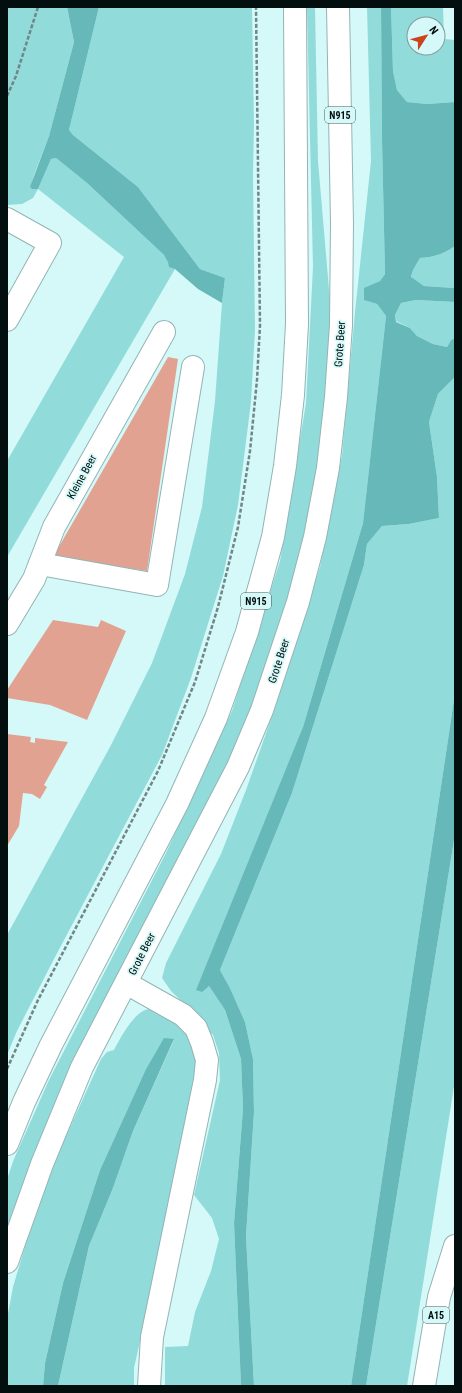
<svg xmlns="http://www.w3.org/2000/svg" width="462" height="1393" viewBox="0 0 462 1393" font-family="'Roboto Condensed',sans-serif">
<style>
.green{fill:#92dbdb;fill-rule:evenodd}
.water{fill:#67b9b9}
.building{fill:#e2a291}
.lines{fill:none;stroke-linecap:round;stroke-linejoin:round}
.minor-casing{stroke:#93b4b4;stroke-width:24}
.major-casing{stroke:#93b4b4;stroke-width:24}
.highway-casing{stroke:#93b4b4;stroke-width:24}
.path{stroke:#6f8786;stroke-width:2.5;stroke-dasharray:4 2;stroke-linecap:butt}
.minor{stroke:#fff;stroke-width:22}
.major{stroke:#fff;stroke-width:22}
.highway{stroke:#fff;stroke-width:22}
.labels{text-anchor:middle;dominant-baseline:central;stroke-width:3.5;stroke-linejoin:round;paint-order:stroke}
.shield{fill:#d5f9f8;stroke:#425454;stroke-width:1}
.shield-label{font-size:10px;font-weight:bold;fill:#030e0e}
.street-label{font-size:11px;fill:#030e0e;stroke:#d5f9f8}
</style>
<rect width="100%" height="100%" fill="#d5f9f8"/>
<g class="green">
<path d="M7,7H67L74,42L49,136L34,175L31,187L32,189H38L51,159L56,158L87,183L164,255L175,269L7,557V461L124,257L38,189L33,198L22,204L7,205Z"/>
<path d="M99,7H252L254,126L253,174L255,330L251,402L238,505L223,576L191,678L162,755L54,959L17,1031L7,1055V935L110,747L152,663L185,574L202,507L215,401L222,303L225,278L200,269L138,187L73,135L69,130Z"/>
<path d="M307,7H315L318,161L330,301L329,349L323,421L316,473L303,545L281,625L262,684L230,759L52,1113L29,1168L7,1229V1179L14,1159L49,1080L165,855L232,711L280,561L306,403L313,267Z"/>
<path d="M367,7H381L382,141L385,274L380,281L364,289L365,300L377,304L386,316L363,523L303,727L209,986L225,1010L241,1059L243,1109L234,1223L241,1386H165V1347L188,1346L195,1312L211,1271L219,1239L212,1218L194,1195L220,1080L219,1053L213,1035L202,1025L191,1010L171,991L162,978L166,963L221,854L246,790L275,708L320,567L331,513L342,455L355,312L371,161Z"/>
<path d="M391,7H443L444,39L455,40V102L427,104L407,102L397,90L393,71ZM414,24H438V48H414Z"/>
<path d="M455,246V288L424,286L411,278L413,270L420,258C434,257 444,254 455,246Z"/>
<path d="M416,300L455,302V338L451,340L447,347L433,344L417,336L410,328L396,321L395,315L401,303Z"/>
<path d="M455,377V693L351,1386H254L246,1236L254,1112L253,1059L245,1022L230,988L220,970L292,793L364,565L367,544L382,526L409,524L439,518L437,477L429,422L438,394Z"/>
<path d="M455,834V1080L407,1386H366Z"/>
<path d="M158,1008L184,1029L189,1038L195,1051L197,1067L191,1114L134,1368V1386H58L89,1246L113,1188L133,1131L174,1040L145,1071L100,1170L63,1283L45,1363L43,1386H7V1319L13,1287L26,1243L57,1156L101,1059L107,1052L114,1050C119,1040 131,1019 140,1013C145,1009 151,1008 158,1008Z"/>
</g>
<g class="water">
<path d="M67,7H99L69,130L73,135L138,187L200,269L225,278L222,303L198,289L175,269L169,267L168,262L164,255L87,183L56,158L51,159L38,189H32L30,187L49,136L74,42Z"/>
<path d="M381,7H391L393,71L397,90L407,102L427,104L455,102V246C444,254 434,257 420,258L413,270L411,277L424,286L455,288V302L416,300L401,303L395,315L396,322L410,328L417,336L433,344L447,347L451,340L455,338V377L438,394L429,422L437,477L439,518L409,524L382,526L367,544L364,565L292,793L220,970L230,988L245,1022L253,1059L254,1112L246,1236L254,1386H241L234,1223L243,1109L241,1059L225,1010L209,986L202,992L196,990L303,727L363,523L386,316L377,304L364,300V288L380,281L385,274L382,141Z"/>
<path d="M455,693V834L366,1386H351Z"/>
<path d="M164,1038L174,1039L133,1131L113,1188L89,1246L58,1386H43L45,1363L63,1283L100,1170L145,1071Z"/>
</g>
<g class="building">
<path d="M168,357L178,359L147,571L53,557Z"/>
<path d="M53,620L98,627L101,620L126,631L87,720L50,705L7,698V690Z"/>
<path d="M7,734L31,737L30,742L35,743V738L68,742L44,785L47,787L40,799L32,794L23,793L19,826L7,846Z"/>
</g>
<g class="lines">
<g class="minor-casing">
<g id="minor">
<path d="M7,219L50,243L7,320"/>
<path d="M40,564L157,585L193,367"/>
<path d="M7,624L34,579L54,527L164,332"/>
<path d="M126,983L183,1015L196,1028L202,1043L207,1060L205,1080L152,1337L149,1386"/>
</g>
</g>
<g class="major-casing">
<g id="major">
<path d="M7,1144L24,1102L51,1045L177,804L216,718L247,632L273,537L285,466L293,395L297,324L295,7"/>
<path d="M7,1262L42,1164L82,1067L238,767L262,710L298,602L315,537L328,468L336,397L341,325L342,223L338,7"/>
</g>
</g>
<g class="highway-casing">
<path id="highway" d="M424,1386L439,1297L455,1246"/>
</g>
<g class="path">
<path d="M7,96L16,76L38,7"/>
<path d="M7,1069L38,1000L158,771L195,682L218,607L238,527L250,451L257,380L260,325L256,7"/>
</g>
<use href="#minor" class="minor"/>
<use href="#major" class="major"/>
<use href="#highway" class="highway"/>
</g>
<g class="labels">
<g class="shield">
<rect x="325" y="107" width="30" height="16" rx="3"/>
<rect x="241" y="593" width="30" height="16" rx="3"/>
<rect x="423" y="1307" width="26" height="16" rx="3"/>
</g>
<g class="shield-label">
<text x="340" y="115">N915</text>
<text x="256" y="601">N915</text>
<text x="436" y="1315">A15</text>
</g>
<g class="street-label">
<text transform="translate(340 344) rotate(-86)">Grote Beer</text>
<text transform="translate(82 477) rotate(-61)">Kleine Beer</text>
<text transform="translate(279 661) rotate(-72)">Grote Beer</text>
<text transform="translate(142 954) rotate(-63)">Grote Beer</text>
</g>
</g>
<rect width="462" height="1393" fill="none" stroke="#030e0e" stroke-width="16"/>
<g transform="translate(426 36) rotate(54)"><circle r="19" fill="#d5f9f8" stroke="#819b9a"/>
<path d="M0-3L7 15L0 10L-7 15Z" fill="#cc441b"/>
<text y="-6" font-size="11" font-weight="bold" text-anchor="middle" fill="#030e0e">N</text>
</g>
</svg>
